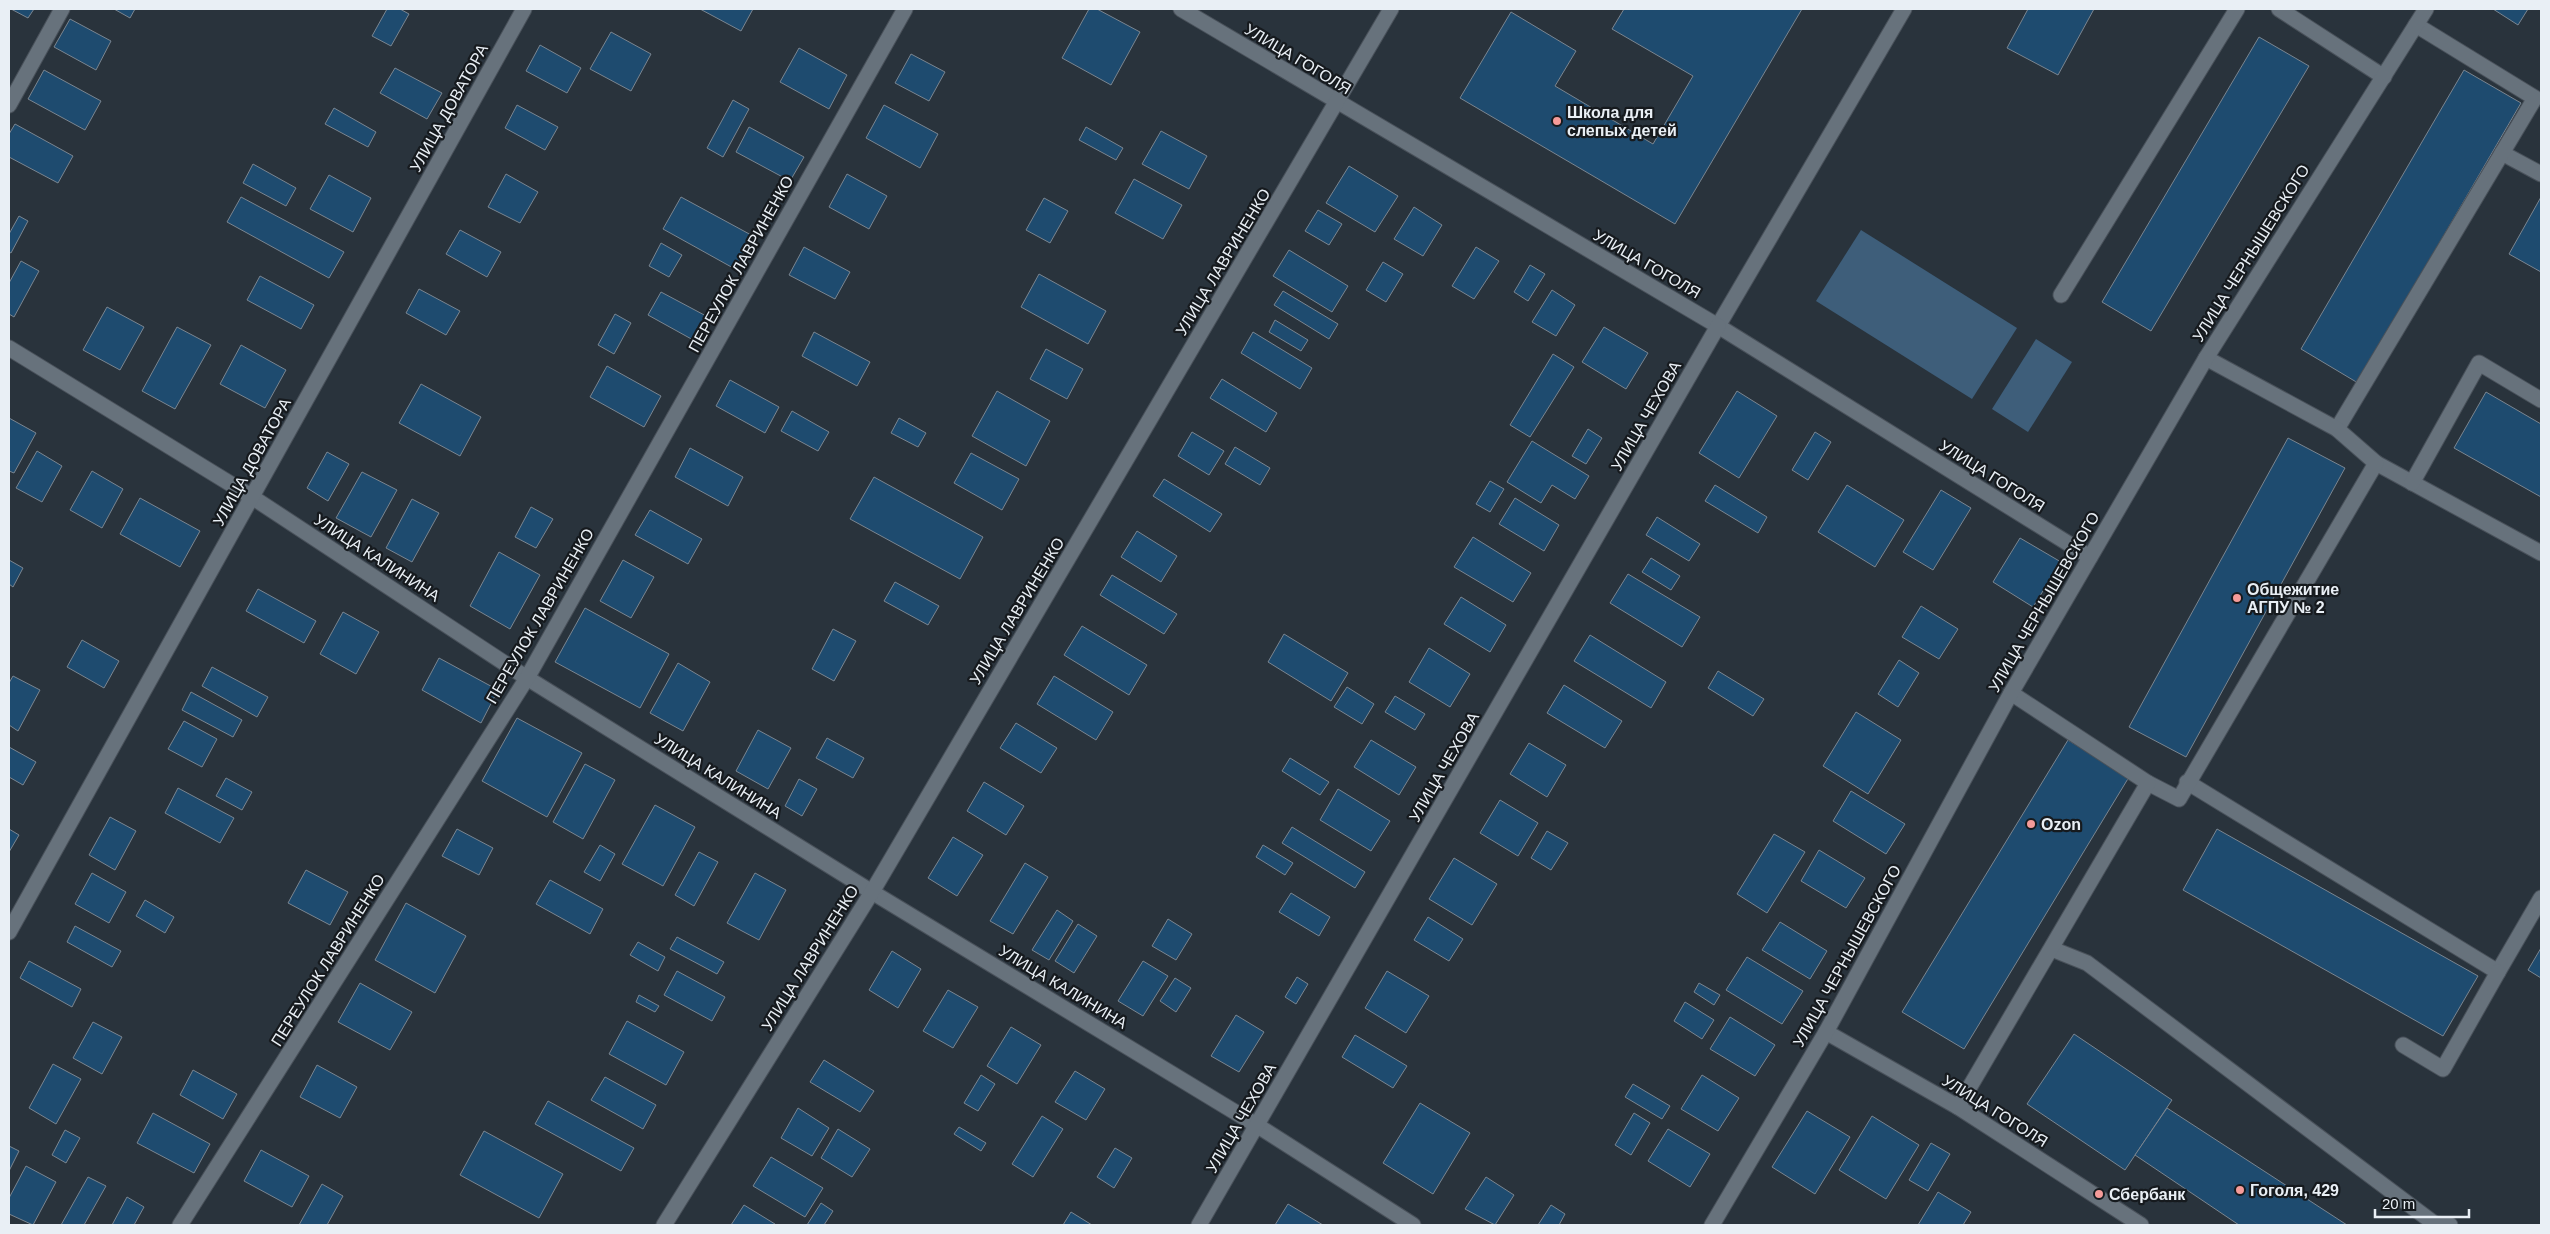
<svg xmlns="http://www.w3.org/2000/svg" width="2550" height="1234" viewBox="0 0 2550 1234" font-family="Helvetica,sans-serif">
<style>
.green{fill:#3e5e7a}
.building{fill:#1e4b6f;stroke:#7a8590}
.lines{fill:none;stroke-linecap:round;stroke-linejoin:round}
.lane-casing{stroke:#49515a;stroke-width:17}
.street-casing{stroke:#49515a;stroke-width:17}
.secondary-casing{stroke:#49515a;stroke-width:17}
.lane{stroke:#67727c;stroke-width:15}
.street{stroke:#67727c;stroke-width:15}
.secondary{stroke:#67727c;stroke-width:15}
.poi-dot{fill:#f59b99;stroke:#161a1e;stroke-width:2}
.labels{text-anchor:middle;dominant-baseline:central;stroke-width:4.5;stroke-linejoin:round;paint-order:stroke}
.street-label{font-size:16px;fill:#e9eff5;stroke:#161a1e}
.poi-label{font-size:16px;font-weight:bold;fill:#e9eff5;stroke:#161a1e;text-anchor:start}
</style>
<rect width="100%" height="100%" fill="#29333c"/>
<g class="green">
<path d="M1861,230L2017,328L1972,399L1816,301Z"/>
<path d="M2036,339L2072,362L2028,432L1992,409Z"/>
</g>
<g class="building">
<path d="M11,9H34L28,18Z"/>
<path d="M114,9H135L130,18Z"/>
<path d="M387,9H400L409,14L391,46L372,36Z"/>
<path d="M700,9H753L741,31Z"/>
<path d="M1089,9H1097L1140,32L1111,85L1062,58Z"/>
<path d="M1624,9H1802L1675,224L1460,98L1511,12L1576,51L1555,86L1653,144L1693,76L1612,29Z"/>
<path d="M2028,9H2094L2058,75L2007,48Z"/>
<path d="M2493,9H2528L2518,25Z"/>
<path d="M70,19L111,41L96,70L54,47Z"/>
<path d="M611,32L651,54L631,91L590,69Z"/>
<path d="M2259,37L2309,66L2151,331L2102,302Z"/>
<path d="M540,45L581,68L567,93L526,71Z"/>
<path d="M799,48L847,75L829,109L780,82Z"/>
<path d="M911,54L945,72L929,101L895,83Z"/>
<path d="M395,68L442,93L427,119L380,93Z"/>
<path d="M44,70L101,101L85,130L28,99Z"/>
<path d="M2464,70L2521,103L2358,383L2301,349Z"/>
<path d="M733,100L749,109L723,157L707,148Z"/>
<path d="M517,105L558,127L545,150L505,128Z"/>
<path d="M884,105L938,134L920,168L866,138Z"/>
<path d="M334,108L376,132L368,147L325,124Z"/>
<path d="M15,124L73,156L58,183L9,157V134Z"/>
<path d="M749,127L804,157L790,181L736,152Z"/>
<path d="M1086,127L1123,148L1116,160L1079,140Z"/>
<path d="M1161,131L1207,156L1189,189L1142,164Z"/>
<path d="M253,164L296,188L286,206L243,183Z"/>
<path d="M1349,166L1398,196L1375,232L1326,203Z"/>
<path d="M506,174L538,192L520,223L488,207Z"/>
<path d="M847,174L887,196L869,229L829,207Z"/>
<path d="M329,175L371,198L353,232L310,209Z"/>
<path d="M1134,179L1182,205L1163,239L1115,213Z"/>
<path d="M241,197L344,252L329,278L227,222Z"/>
<path d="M681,197L753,236L735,269L663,229Z"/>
<path d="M2541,197V272L2509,254Z"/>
<path d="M1044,198L1068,211L1050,243L1026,230Z"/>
<path d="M1414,207L1442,225L1423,256L1394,239Z"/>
<path d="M1318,210L1342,224L1329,245L1305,231Z"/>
<path d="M19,216L28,221L11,253L9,252V234Z"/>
<path d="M460,230L501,252L487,277L446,254Z"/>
<path d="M661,243L682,255L669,277L649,266Z"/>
<path d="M804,247L850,272L835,299L789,275Z"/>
<path d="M1476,247L1499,261L1474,299L1452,286Z"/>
<path d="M1289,250L1348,286L1332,312L1273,276Z"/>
<path d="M21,261L39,271L14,317L9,314V283Z"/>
<path d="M1383,262L1403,274L1386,302L1366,290Z"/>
<path d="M1530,265L1545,274L1528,301L1514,292Z"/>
<path d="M1039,274L1106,311L1088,344L1021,307Z"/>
<path d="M260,276L314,305L301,329L247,300Z"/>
<path d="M419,289L460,311L446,335L406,313Z"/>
<path d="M1552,290L1575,305L1556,336L1532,322Z"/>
<path d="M1283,291L1338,324L1329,339L1274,305Z"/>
<path d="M661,292L708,317L695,341L648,315Z"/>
<path d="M107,307L144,327L120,370L83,350Z"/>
<path d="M615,314L631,323L614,354L598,345Z"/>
<path d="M1275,320L1308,340L1301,351L1269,332Z"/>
<path d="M177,327L211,345L175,409L142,391Z"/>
<path d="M1604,327L1648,353L1626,389L1582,362Z"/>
<path d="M814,332L870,362L857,386L802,356Z"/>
<path d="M1253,332L1312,368L1300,389L1241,353Z"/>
<path d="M241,345L286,370L265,408L220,384Z"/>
<path d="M1046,349L1083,369L1067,399L1030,379Z"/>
<path d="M1553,354L1574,367L1530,437L1510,425Z"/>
<path d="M607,366L661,396L644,427L590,397Z"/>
<path d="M1222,379L1277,413L1266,432L1210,398Z"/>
<path d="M730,380L779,407L765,433L716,406Z"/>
<path d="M421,384L481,417L460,456L399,423Z"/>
<path d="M997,391L1050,421L1026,466L972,436Z"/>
<path d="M1737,391L1777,416L1739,478L1699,453Z"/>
<path d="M2486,392L2541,424V497L2454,448Z"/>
<path d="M792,411L829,432L818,451L781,431Z"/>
<path d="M9,418L36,433L14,473L9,471Z"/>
<path d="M899,418L926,433L918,447L891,433Z"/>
<path d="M1588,429L1602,438L1586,464L1572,456Z"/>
<path d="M1192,432L1224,451L1209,475L1178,456Z"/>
<path d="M1815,432L1831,442L1808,480L1792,470Z"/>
<path d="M2288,438L2345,468L2186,757L2129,727Z"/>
<path d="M1532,441L1589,476L1575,499L1552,485L1541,503L1507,482Z"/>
<path d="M1235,447L1270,468L1260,485L1225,464Z"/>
<path d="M690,448L743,477L728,506L675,477Z"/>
<path d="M37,451L62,466L42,502L16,488Z"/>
<path d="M327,452L349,464L328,501L307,488Z"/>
<path d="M971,453L1019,479L1002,510L954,483Z"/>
<path d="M92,471L123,489L102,528L70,510Z"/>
<path d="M362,472L397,490L371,537L336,518Z"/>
<path d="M874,477L983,537L960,579L850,519Z"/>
<path d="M1164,479L1222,514L1210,532L1153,496Z"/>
<path d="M1490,481L1504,489L1490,512L1476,504Z"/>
<path d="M1715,485L1767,517L1758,533L1705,501Z"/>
<path d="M1847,485L1904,520L1875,567L1818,532Z"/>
<path d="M1941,490L1971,508L1933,570L1903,552Z"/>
<path d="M140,498L200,531L180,567L120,534Z"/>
<path d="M1515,498L1559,525L1544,551L1499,524Z"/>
<path d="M412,499L439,513L412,562L386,548Z"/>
<path d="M531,507L553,519L536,548L515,537Z"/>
<path d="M650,510L702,539L688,564L635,535Z"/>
<path d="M1657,517L1700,544L1689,561L1646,535Z"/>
<path d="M1137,531L1177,556L1161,582L1121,557Z"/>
<path d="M1473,537L1531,573L1513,602L1454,567Z"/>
<path d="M2020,538L2061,562L2033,607L1993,582Z"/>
<path d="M499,552L540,575L510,629L470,606Z"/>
<path d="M1651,558L1680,576L1671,590L1642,572Z"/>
<path d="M9,560L23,568L13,587L9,584Z"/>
<path d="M623,560L654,577L631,618L600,601Z"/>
<path d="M1628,574L1700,617L1682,647L1610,603Z"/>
<path d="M1112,575L1177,614L1164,634L1100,595Z"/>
<path d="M895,582L939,606L928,625L884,601Z"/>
<path d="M258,589L316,621L304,643L246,611Z"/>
<path d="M1461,597L1506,625L1490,652L1444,624Z"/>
<path d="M1921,606L1958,629L1939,659L1902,637Z"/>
<path d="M585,608L669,654L640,708L555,662Z"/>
<path d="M343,612L379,632L356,674L320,654Z"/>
<path d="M1082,626L1147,665L1129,695L1064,655Z"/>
<path d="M833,629L856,641L834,681L812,669Z"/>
<path d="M1284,634L1348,673L1331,701L1268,662Z"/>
<path d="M1590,635L1666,682L1651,708L1574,661Z"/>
<path d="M82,640L119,661L104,688L67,667Z"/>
<path d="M1429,648L1470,674L1450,707L1409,682Z"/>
<path d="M439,658L498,690L481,723L422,690Z"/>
<path d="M1899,660L1919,673L1898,707L1878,694Z"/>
<path d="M678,663L710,682L683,731L650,713Z"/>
<path d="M212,667L268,697L257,717L202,686Z"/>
<path d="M1718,671L1764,699L1753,716L1708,688Z"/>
<path d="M13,676L40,690L18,731L9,725V683Z"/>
<path d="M1054,676L1113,712L1096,740L1037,704Z"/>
<path d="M1564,685L1622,721L1605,748L1547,713Z"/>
<path d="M1347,687L1374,704L1362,724L1334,707Z"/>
<path d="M191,692L242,720L233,737L182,710Z"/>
<path d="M1395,696L1425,714L1415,730L1385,712Z"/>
<path d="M1856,712L1901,740L1868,794L1823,766Z"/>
<path d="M517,718L582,753L547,817L482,781Z"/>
<path d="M184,721L217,739L202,767L168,749Z"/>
<path d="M1016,723L1057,748L1041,773L1000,748Z"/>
<path d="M758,730L791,748L768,789L736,771Z"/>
<path d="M827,738L864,758L853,778L816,758Z"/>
<path d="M1371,740L1416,767L1399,795L1354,767Z"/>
<path d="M2068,740L2129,777L1964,1049L1902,1012Z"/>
<path d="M1529,743L1566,765L1547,797L1510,774Z"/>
<path d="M9,747L36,762L23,785L9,777Z"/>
<path d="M1290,758L1329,782L1320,795L1282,771Z"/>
<path d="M585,764L615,780L583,839L553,822Z"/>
<path d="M226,778L252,792L242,810L216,796Z"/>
<path d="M799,779L817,789L802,816L785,806Z"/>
<path d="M984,782L1024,806L1006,835L967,811Z"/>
<path d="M178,788L234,818L220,843L165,813Z"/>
<path d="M1338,789L1390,821L1371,851L1320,820Z"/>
<path d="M1851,791L1905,824L1886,854L1833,821Z"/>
<path d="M1500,800L1538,823L1518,856L1480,833Z"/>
<path d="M655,805L695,827L663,886L622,864Z"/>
<path d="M110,817L136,831L115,870L89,855Z"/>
<path d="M1292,827L1365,872L1355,888L1282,843Z"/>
<path d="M9,829L19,835L9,852Z"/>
<path d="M457,829L493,848L479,875L442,856Z"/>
<path d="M2217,829L2478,976L2443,1036L2183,890Z"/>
<path d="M1547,831L1568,843L1551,870L1531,858Z"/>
<path d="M1774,834L1805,852L1767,913L1737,894Z"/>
<path d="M953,837L983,855L957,896L928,878Z"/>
<path d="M600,845L615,854L600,881L584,872Z"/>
<path d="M1263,845L1293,863L1285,875L1256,857Z"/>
<path d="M1819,850L1865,878L1846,908L1801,881Z"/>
<path d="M699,852L718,862L694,906L675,895Z"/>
<path d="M1454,858L1497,884L1472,925L1429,899Z"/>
<path d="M1025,863L1048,877L1013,934L990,921Z"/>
<path d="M306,870L348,892L330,925L288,903Z"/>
<path d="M92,873L126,892L109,923L75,904Z"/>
<path d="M755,873L786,890L759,940L727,923Z"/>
<path d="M550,880L603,909L590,934L536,904Z"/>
<path d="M1291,893L1330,917L1319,936L1279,912Z"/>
<path d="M145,900L174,917L165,933L136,916Z"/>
<path d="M406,903L466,936L435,993L375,960Z"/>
<path d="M1057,910L1073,921L1049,960L1032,950Z"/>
<path d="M1428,917L1463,939L1449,961L1414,940Z"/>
<path d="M1168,919L1192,934L1176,960L1152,946Z"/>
<path d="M1780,922L1827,951L1810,979L1762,950Z"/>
<path d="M1078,924L1097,936L1074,973L1055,961Z"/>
<path d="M75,926L121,951L112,967L67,942Z"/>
<path d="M677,937L724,962L717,974L670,949Z"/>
<path d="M638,942L665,957L658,971L630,955Z"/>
<path d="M2541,948V978L2528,970Z"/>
<path d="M892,951L921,969L898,1008L869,990Z"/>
<path d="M1747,957L1803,991L1782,1024L1726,990Z"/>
<path d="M29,961L81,989L72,1007L20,978Z"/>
<path d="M1143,961L1168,976L1143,1016L1118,1001Z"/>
<path d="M677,971L725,997L712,1021L664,995Z"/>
<path d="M1387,971L1429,996L1406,1033L1365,1008Z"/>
<path d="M1297,977L1308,984L1296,1004L1285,997Z"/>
<path d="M1175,978L1191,988L1176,1012L1160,1001Z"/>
<path d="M360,983L412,1012L390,1050L338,1022Z"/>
<path d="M1699,983L1720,995L1714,1005L1694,992Z"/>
<path d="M948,990L978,1007L953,1048L923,1031Z"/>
<path d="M639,995L659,1006L655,1012L636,1002Z"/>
<path d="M1685,1002L1714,1020L1702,1039L1674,1021Z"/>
<path d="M1236,1015L1264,1032L1239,1072L1211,1056Z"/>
<path d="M1730,1017L1775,1045L1755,1076L1710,1049Z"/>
<path d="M627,1021L684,1052L666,1085L609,1054Z"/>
<path d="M93,1022L122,1037L102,1074L73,1058Z"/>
<path d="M1011,1027L1041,1045L1017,1084L987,1066Z"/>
<path d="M2074,1034L2172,1100L2125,1170L2027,1104Z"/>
<path d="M1355,1035L1407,1066L1393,1088L1342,1057Z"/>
<path d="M824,1060L874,1091L860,1112L810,1082Z"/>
<path d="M53,1064L81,1079L56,1124L29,1108Z"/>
<path d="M317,1065L357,1087L340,1118L300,1097Z"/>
<path d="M193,1070L237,1094L223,1119L180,1095Z"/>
<path d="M1075,1071L1105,1089L1086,1120L1055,1102Z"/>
<path d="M981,1075L995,1084L978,1111L964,1103Z"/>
<path d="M1702,1075L1739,1098L1718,1131L1681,1109Z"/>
<path d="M605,1077L656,1105L643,1129L591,1100Z"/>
<path d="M1633,1084L1670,1106L1662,1119L1625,1097Z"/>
<path d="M548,1101L634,1148L621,1171L535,1124Z"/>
<path d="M1420,1103L1470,1133L1433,1194L1383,1163Z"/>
<path d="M798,1108L829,1128L812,1156L781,1138Z"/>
<path d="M2167,1108L2347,1225H2239L2135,1155Z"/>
<path d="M1807,1111L1850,1137L1815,1194L1772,1167Z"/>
<path d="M153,1113L210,1144L194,1173L137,1143Z"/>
<path d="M1634,1113L1650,1123L1631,1155L1615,1145Z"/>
<path d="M1042,1116L1063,1129L1033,1177L1012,1164Z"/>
<path d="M1872,1116L1919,1145L1886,1199L1839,1170Z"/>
<path d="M959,1127L986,1143L981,1151L954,1134Z"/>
<path d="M838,1129L870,1149L852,1177L821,1158Z"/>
<path d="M1668,1129L1710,1154L1690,1187L1648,1161Z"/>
<path d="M65,1130L80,1138L66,1163L52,1155Z"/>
<path d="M484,1131L563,1174L539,1218L460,1175Z"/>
<path d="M1931,1143L1950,1154L1928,1191L1909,1180Z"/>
<path d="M9,1146L19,1151L9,1171Z"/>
<path d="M1115,1148L1132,1158L1114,1188L1097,1177Z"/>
<path d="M261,1150L309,1176L292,1207L244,1181Z"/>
<path d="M771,1157L823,1188L805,1217L753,1186Z"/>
<path d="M26,1166L56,1182L33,1225L9,1214V1198Z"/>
<path d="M88,1177L106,1186L84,1225H61Z"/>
<path d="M1486,1177L1514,1195L1495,1225L1465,1209Z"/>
<path d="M322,1184L343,1196L327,1225H299Z"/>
<path d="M1938,1192L1971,1212L1963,1225H1918Z"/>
<path d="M127,1197L144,1207L134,1225H112Z"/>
<path d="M821,1203L833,1211L824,1225H807Z"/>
<path d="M1288,1204L1323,1225H1275Z"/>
<path d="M744,1205L775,1224L774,1225H731Z"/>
<path d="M1551,1205L1565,1214L1559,1225H1538Z"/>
<path d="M1071,1212L1092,1225H1063Z"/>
</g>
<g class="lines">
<g class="lane-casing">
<g id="lane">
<path d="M2279,9L2384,77"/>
<path d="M2502,153L2541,174"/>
<path d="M2061,295L2237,9"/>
<path d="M1718,326L1904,9"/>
<path d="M2337,429L2535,98L2416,25"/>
<path d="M2376,463L2541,553"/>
<path d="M2412,483L2479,363L2541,400"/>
<path d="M2187,782L2498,972L2541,898"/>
<path d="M2148,783L2179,799L2376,463L2337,429L2206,358"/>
<path d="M2052,949L2087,963L2435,1224L2450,1225"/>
<path d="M2403,1045L2443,1069L2498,972"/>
<path d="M1958,1107L2148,783L2011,693"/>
</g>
</g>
<g class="street-casing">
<g id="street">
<path d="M1181,9L1718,326L2090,557"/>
<path d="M9,105L62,9"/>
<path d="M9,348L252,497L527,678L872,892L1258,1126L1413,1225"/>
<path d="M9,932L524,9"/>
<path d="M180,1225L527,678L905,9"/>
<path d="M1199,1225L1718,326"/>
</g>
</g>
<g class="secondary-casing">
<g id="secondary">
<path d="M1826,1032L1958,1107L2141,1225"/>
<path d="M664,1225L872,892L1391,9"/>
<path d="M1712,1225L1826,1032L2011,693L2206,358L2426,9"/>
</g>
</g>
<use href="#lane" class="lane"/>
<use href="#street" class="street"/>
<use href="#secondary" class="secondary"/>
</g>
<g class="poi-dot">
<circle cx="1557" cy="121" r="5"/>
<circle cx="2237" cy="598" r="5"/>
<circle cx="2031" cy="824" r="5"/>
<circle cx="2240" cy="1190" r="5"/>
<circle cx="2099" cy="1194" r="5"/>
</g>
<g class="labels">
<g class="street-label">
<text transform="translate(1298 59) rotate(31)">УЛИЦА ГОГОЛЯ</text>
<text transform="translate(449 108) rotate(-61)">УЛИЦА ДОВАТОРА</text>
<text transform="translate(2251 253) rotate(-58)">УЛИЦА ЧЕРНЫШЕВСКОГО</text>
<text transform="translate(1223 262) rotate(-59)">УЛИЦА ЛАВРИНЕНКО</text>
<text transform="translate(741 264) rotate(-61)">ПЕРЕУЛОК ЛАВРИНЕНКО</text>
<text transform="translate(1647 264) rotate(30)">УЛИЦА ГОГОЛЯ</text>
<text transform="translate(1646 416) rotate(-60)">УЛИЦА ЧЕХОВА</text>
<text transform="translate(252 462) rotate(-61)">УЛИЦА ДОВАТОРА</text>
<text transform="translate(1992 476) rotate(32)">УЛИЦА ГОГОЛЯ</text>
<text transform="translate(377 558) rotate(33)">УЛИЦА КАЛИНИНА</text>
<text transform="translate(2044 602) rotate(-60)">УЛИЦА ЧЕРНЫШЕВСКОГО</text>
<text transform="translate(1017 611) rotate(-59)">УЛИЦА ЛАВРИНЕНКО</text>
<text transform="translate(540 616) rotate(-60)">ПЕРЕУЛОК ЛАВРИНЕНКО</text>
<text transform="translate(1444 767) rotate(-60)">УЛИЦА ЧЕХОВА</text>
<text transform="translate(718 776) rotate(32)">УЛИЦА КАЛИНИНА</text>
<text transform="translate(1847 956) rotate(-61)">УЛИЦА ЧЕРНЫШЕВСКОГО</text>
<text transform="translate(810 958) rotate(-58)">УЛИЦА ЛАВРИНЕНКО</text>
<text transform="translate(328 960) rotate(-58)">ПЕРЕУЛОК ЛАВРИНЕНКО</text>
<text transform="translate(1063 987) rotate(31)">УЛИЦА КАЛИНИНА</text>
<text transform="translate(1995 1111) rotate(32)">УЛИЦА ГОГОЛЯ</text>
<text transform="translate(1241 1118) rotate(-60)">УЛИЦА ЧЕХОВА</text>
</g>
<g class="poi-label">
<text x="1567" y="112">Школа для<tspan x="1567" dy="18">слепых детей</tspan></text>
<text x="2247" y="589">Общежитие<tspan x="2247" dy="18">АГПУ № 2</tspan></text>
<text x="2041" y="824">Ozon</text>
<text x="2250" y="1190">Гоголя, 429</text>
<text x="2109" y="1194">Сбербанк</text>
</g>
</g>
<rect width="2550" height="1234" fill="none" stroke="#e9eff5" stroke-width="20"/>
<path d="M2375 1209v8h94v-8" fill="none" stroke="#e9eff5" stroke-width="2.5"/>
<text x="2382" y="1209" font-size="15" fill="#e9eff5" stroke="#161a1e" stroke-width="4" paint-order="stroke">20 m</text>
</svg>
